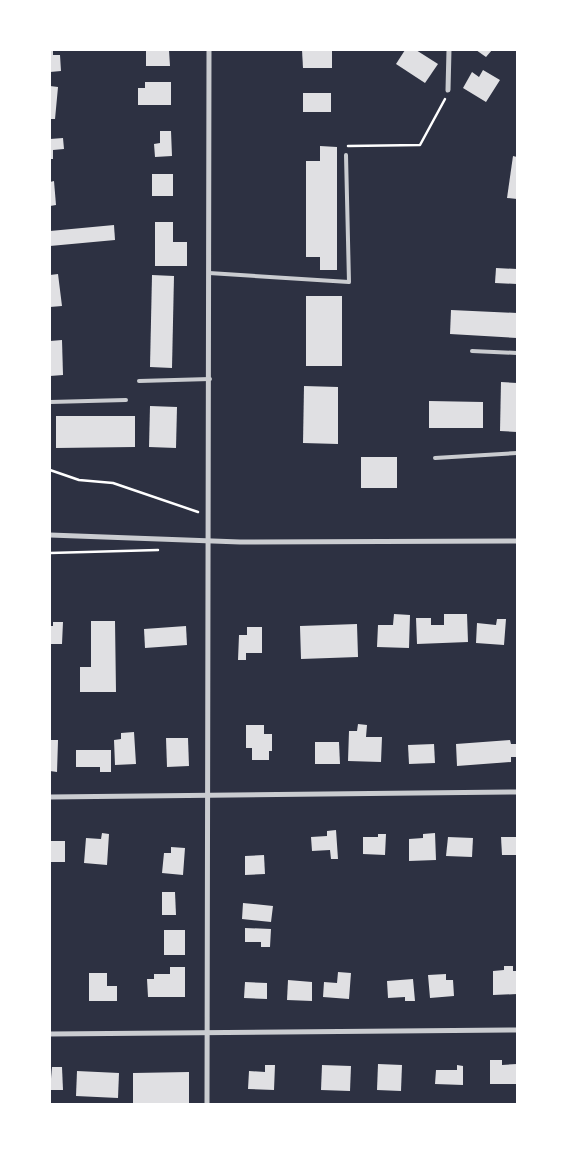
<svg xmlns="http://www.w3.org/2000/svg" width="567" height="1154" viewBox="0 0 567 1154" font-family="'Source Sans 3',sans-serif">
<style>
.building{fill:#e0e0e3}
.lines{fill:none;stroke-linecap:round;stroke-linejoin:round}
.path{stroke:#fff;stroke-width:2.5}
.service{stroke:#caccd0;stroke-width:4}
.minor{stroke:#caccd0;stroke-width:5}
</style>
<rect width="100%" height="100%" fill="#2d3142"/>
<g class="building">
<path d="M50,50H53V55H60L61,71L50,72Z"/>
<path d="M146,50H169L170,66H146Z"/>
<path d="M302,50H332V68H303Z"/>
<path d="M405,50H416L438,64L425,83L396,64Z"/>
<path d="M476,50H492L486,57Z"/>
<path d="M483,70L500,80L486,102L463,88L472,72L479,77Z"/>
<path d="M145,82H171V105H138V88H145Z"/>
<path d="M50,86L58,87L55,119H50Z"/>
<rect x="303" y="93" width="28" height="19"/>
<path d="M160,131H171L172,156L155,157L154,144L160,143Z"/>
<path d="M63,138L64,149L53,150V159H50V139Z"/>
<path d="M320,146L337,147V270H320V257H306V161H320Z"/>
<path d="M513,156L517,157V199L507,198Z"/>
<rect x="152" y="174" width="21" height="22"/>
<path d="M54,181L56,205L50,206V182Z"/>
<path d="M155,222H173V242H187V266H155Z"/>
<path d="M114,225L115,240L50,246V231Z"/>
<path d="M496,268L517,269V284L495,283Z"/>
<path d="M58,274L62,306L50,307V275Z"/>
<path d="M152,275L174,276L172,368L150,367Z"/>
<rect x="306" y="296" width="36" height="70"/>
<path d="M451,310L517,313V338L450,334Z"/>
<path d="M62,340L63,375L50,376V341Z"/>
<path d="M501,382L517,383V432L500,431Z"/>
<path d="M304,386L338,387V444L303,443Z"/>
<path d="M429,401L483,402V428H429Z"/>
<path d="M150,406L177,407L176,448L149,447Z"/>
<path d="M56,416H135V447L56,448Z"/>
<rect x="361" y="457" width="36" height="31"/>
<path d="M394,614L410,615L409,648L377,647L378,625H393Z"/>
<path d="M444,614H467L468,642L417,644L416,618H431V625H444Z"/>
<path d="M497,619H506L504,645L476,643L477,623L496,625Z"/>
<path d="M91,621H115L116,692H80V667H91Z"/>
<path d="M53,622H63L62,644H50V626H53Z"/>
<path d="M357,624L358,657L301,659L300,626Z"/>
<path d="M186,626L187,645L145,648L144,629Z"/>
<path d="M247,627H262V653H246V660H238L239,635H247Z"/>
<path d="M358,724L367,725L366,737H382L381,762L348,761L349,731H357Z"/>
<path d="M246,725H264V734H272V751H269V760H252V748H246Z"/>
<path d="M134,732L136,764L115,765L114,740L121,739V733Z"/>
<path d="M166,738H188L189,766L167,767Z"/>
<path d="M51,740H58L57,772L50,771Z"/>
<path d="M510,740L511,744H517V757H511V762L457,766L456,744Z"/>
<path d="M315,742H339L340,764H315Z"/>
<path d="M434,744L435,763L409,764L408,745Z"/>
<path d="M76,750H111V772H100V767H76Z"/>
<path d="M336,830L338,859H331L330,850L312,851L311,837L327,836V831Z"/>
<path d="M102,833L109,834L107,865L84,863L86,838L101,839Z"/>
<path d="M435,833L436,860L409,861V839L423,838V834Z"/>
<path d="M378,834H386L385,855L363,854V837H378Z"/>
<path d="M448,837L473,838L472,857L446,856Z"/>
<path d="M501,837H517V855H502Z"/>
<rect x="50" y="841" width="15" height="21"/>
<path d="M171,847L185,848L183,875L162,873L164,853H171Z"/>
<path d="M264,855L265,874L245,875V856Z"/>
<path d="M162,892H175L176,915H162Z"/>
<path d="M243,903L273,906L271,922L242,919Z"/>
<path d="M245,928L271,929L270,947H261V942H245Z"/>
<rect x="164" y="930" width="21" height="25"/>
<path d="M504,966H513V971H517V994L493,995V971L504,970Z"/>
<path d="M170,967H185V997H148L147,979H154V974H170Z"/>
<path d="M338,972L351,973L349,999L323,997L324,982L337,983Z"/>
<path d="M89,973H107V986H117V1001H89Z"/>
<path d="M446,974V980H453L454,996L430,998L428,975Z"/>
<path d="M413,979L415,1001H405V997L388,998L387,981Z"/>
<path d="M288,980L312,982V1001L287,1000Z"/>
<path d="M245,982L267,983V999L244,998Z"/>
<path d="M490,1060H502V1065L517,1064V1084H490Z"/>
<path d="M378,1064L402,1065L401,1091L377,1090Z"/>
<path d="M265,1065H275L274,1090L248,1089L249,1071L265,1072Z"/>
<path d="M322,1065L351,1066L350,1091L321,1090Z"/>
<path d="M457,1065L463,1066V1085L435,1084L436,1070H457Z"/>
<path d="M52,1067H62L63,1090H50Z"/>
<path d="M77,1071L119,1073L118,1098L76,1096Z"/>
<path d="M189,1072V1104H133V1073Z"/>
</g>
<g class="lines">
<g class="path">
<path d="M348,146L420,145L445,99"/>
<path d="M50,470L79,480L113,483L198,512"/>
<path d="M50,553L158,550"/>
</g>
<g class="service">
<path d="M209,273L349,282L346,155"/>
<path d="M472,351L517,353"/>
<path d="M139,381L210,379"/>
<path d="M50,402L126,400"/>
<path d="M435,458L517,453"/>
</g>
<g class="minor">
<path d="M448,90L449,50"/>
<path d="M50,535L240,542L517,541"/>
<path d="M50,797L517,792"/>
<path d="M50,1034L517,1030"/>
<path d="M207,1104L209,50"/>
</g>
</g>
<rect width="567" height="1154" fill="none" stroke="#ffffff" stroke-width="102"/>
</svg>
